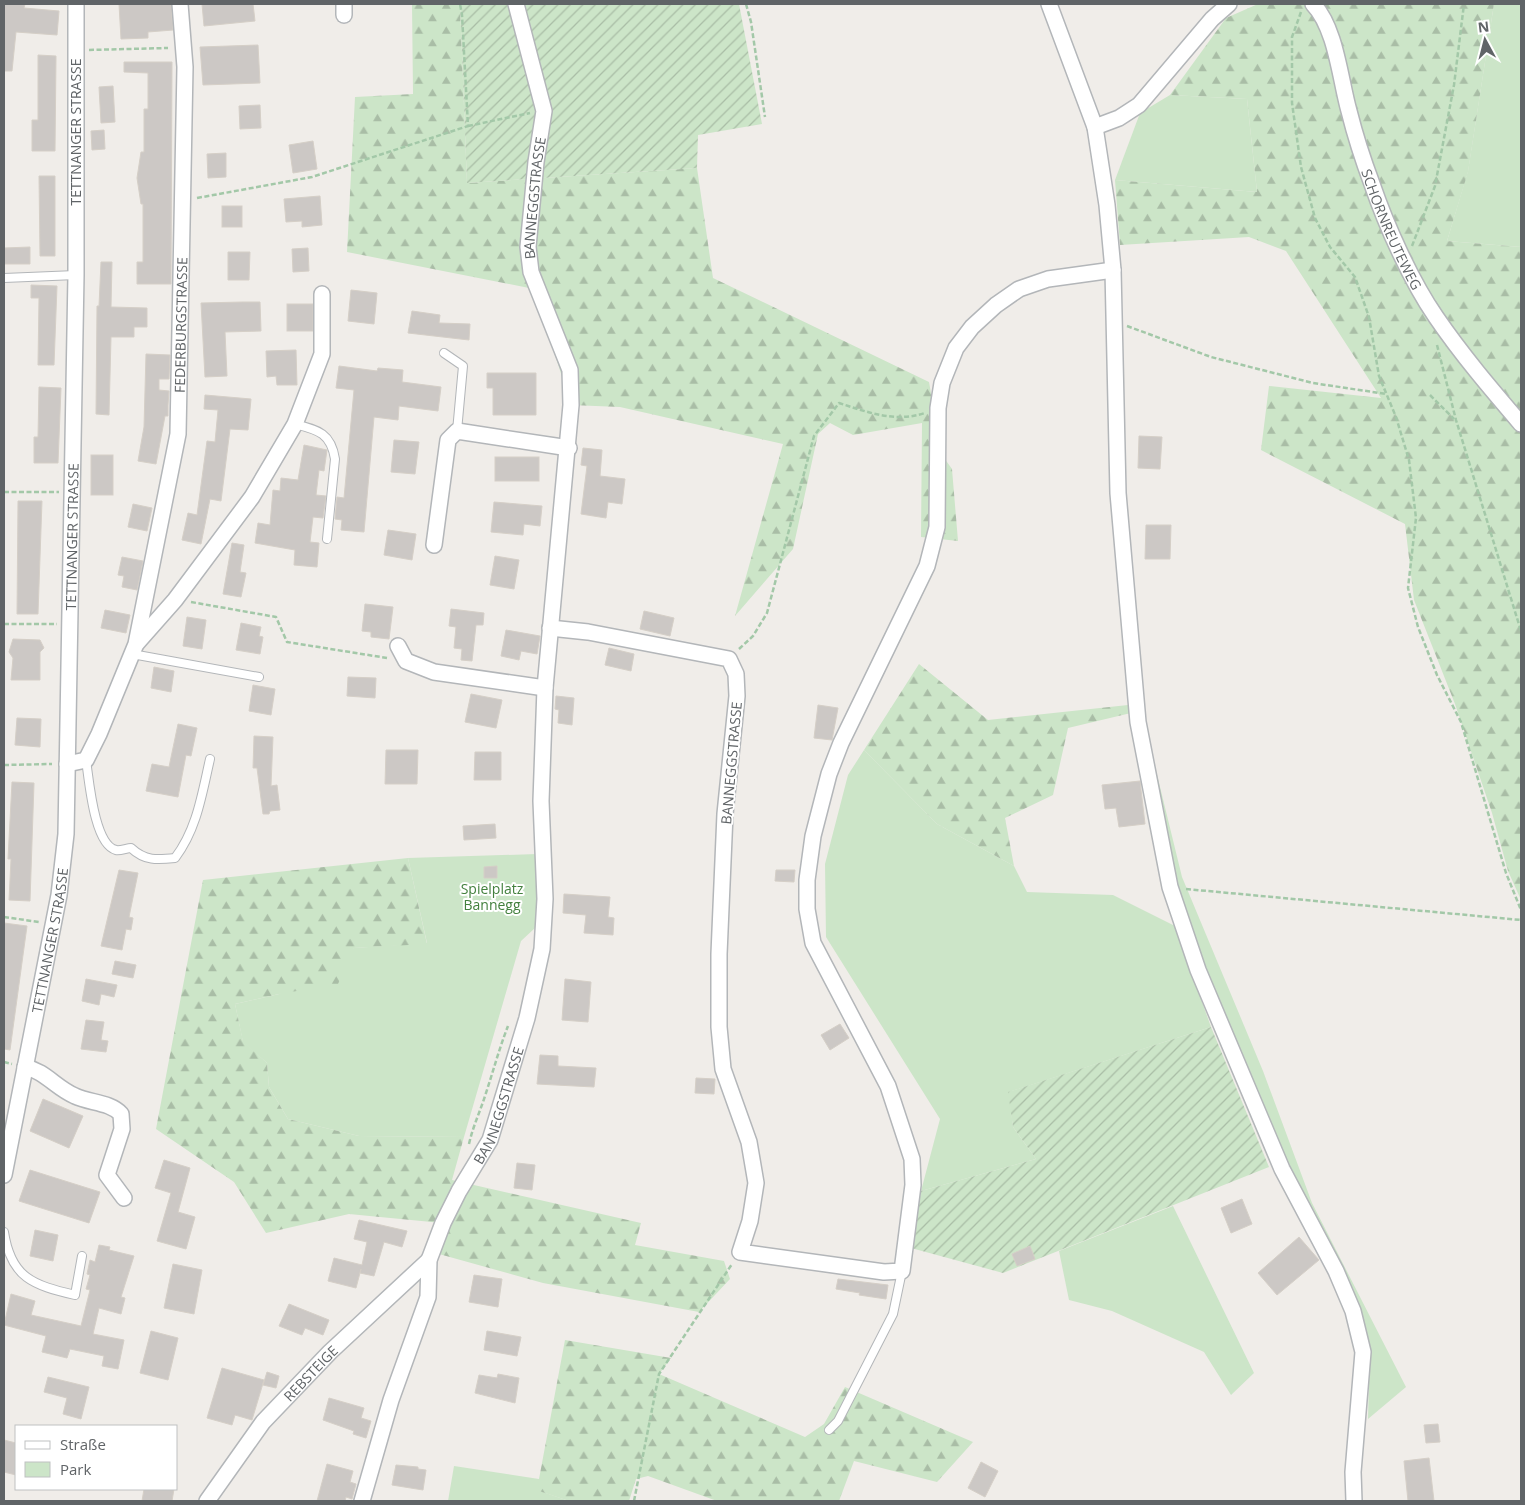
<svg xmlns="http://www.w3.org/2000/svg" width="1525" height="1505" viewBox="0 0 1525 1505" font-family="'Open Sans',sans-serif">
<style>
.green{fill:#cce5c8}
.forest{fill:url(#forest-firs)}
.garden{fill:url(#garden-furrows)}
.building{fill:#ccc8c5;stroke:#d5cfc7}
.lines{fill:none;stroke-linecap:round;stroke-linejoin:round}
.service-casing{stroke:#b3b6b9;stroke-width:10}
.minor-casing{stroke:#b3b6b9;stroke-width:18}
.path{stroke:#a3c8a8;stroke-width:2.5;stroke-dasharray:5 2.5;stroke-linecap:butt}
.service{stroke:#fff;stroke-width:8}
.minor{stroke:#fff;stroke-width:15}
.labels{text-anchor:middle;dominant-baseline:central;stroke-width:4;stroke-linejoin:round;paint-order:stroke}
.street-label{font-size:14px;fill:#606467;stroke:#fff}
.park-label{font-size:14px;fill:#43803e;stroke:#fff}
</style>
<defs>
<pattern id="forest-firs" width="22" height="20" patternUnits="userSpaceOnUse" patternTransform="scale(1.25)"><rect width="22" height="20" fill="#cce5c8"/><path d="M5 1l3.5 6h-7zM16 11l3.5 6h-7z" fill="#a9bda6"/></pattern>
<pattern id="garden-furrows" width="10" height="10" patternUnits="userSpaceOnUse" patternTransform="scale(1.25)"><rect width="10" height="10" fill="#cce5c8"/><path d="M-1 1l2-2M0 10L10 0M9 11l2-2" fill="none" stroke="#a9bda6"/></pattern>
</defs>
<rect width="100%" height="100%" fill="#f0ede9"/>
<g class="green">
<path d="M1494,4H1521V247L1447,241L1468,171Z"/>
<path d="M1170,95L1247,99L1257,192L1115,180L1140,113Z"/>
<path d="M1150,746L1182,877L1263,1071L1312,1203L1406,1387L1368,1419L1369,1378L1365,1335L1279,1157L1199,958L1177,891Z"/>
<path d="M864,750L937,824L1014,866L1027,892L1113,895L1175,926L1211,1027L1009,1092L1013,1127L1036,1159L921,1191L940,1119L826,937L825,864L848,775Z"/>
<path d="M537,854L539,891L535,928L521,941L464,1137L359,1136L288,1119L269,1087L267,1063L243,1042L235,1004L279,994L354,948L427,943L408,858Z"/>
<path d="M1173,1206L1254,1373L1231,1395L1204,1352L1112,1311L1069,1300L1059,1251Z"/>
<path d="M454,1466L539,1479L540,1491L569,1501H448Z"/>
</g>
<g class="forest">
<path d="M412,4H460L467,183L697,168L713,278L929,382L942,455L952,469L958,541L921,537L922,423L853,435L830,423L818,434L793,549L735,616L783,444L620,407L571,405L534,289L347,252L355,97L413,94Z"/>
<path d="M1258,4H1494L1468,172L1447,241L1521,247V900L1508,871L1492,813L1455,704L1414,600L1405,524L1261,450L1269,386L1381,398L1286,251L1249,237L1120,245L1115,180L1257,192L1247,99L1170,95L1226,18Z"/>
<path d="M919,664L988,720L1128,705L1131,713L1068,728L1053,795L1005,818L1014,866L937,824L864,750Z"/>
<path d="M408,858L427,944L354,948L338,984L279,994L235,1004L243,1041L267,1063L269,1087L288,1119L359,1136L464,1137L452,1180L641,1223L635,1245L724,1261L730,1279L699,1312L543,1283L439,1254L442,1223L349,1214L266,1233L234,1182L156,1129L203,880Z"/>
<path d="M565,1340L671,1358L659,1374L805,1437L824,1424L845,1387L973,1442L937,1482L854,1461L839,1501H717L648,1476L636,1479L629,1501H569L539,1491V1479Z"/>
</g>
<g class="garden">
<path d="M460,4H739L762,124L698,135L697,168L467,183Z"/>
<path d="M1211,1027L1269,1167L1003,1273L911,1248L921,1191L1036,1159L1013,1127L1008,1092Z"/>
</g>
<g class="building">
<path d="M4,4H25L24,8L59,11L57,35L16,32L12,71H4Z"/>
<path d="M119,4H171L173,30L148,32V38L121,39Z"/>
<path d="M202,4H253L255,21L204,26Z"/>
<path d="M258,45L260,83L203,85L200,47Z"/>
<path d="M38,55L56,56L55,151H32V120H38Z"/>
<path d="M124,62H172L171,284H137V262H143V204H141L137,178L141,152H144V109H148V73L124,72Z"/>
<path d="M113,86L115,122L101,123L99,87Z"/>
<path d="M260,105L261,128L240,129L239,106Z"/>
<path d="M104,130L105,149L92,150L91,131Z"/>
<path d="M313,141L317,169L293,173L289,145Z"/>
<path d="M226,153V177L208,178L207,154Z"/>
<path d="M39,176H55V256H40Z"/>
<path d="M320,196L322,225L302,227V221L286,222L284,199Z"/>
<rect x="222" y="206" width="20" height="21"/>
<path d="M30,247V264H4V248Z"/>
<path d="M308,248L309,271L293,272L292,249Z"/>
<path d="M228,252H250L249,280H228Z"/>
<path d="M101,262H112L111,307L147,308V327H134V337H111L109,415L96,414L97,306H99Z"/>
<path d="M31,285L57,286L54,365H38L39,298H31Z"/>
<path d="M351,290L377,293L374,324L348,321Z"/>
<path d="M243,302H260L261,331L225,332L227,376L205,377L201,303Z"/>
<rect x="287" y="304" width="26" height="27"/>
<path d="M412,311L440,315L439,323L470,324L469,340L408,333Z"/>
<path d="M296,350L297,385H277L276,376L267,377L266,351Z"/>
<path d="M146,354L170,355L169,379H159V390L169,391L168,405V416H165L156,464L138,461L144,427Z"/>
<path d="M339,366L377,371L378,368L403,370L402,382L441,387L438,411L399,406L398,420L374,417L364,532L341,530L342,520L335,519L337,497L344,498L354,390L336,388Z"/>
<path d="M487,373H536V415H493V388H487Z"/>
<path d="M39,387L61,388L58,463H34V437H38Z"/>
<path d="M205,395L251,399L248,430L230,429L221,501L210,499L201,544L182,540L188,513L197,515L207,441L215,442L218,410L204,409Z"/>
<path d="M1139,436L1162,437L1160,469L1138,468Z"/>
<path d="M394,440L419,442L415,474L391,472Z"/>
<path d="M304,445L327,450L324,471L319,470L316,495L326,496L323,518L313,517L310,542L319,543L317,567L294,565L295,550L255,543L258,523L270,525L273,490L280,491L281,478L298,480Z"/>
<path d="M583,448L602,450L600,476L625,479L622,504L608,502L606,518L581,514L587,466L581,465Z"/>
<rect x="91" y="455" width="22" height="40"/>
<rect x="495" y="457" width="44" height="24"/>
<path d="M18,501H42L38,614H17Z"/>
<path d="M494,502L542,506L540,526L524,524L523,535L491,532Z"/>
<path d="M133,504L152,508L147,531L128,527Z"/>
<path d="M1146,525H1171L1170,559H1145Z"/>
<path d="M388,530L416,534L412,560L384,555Z"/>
<path d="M232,543L244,545L240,572L246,573L241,597L223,594Z"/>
<path d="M495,556L519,560L514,589L490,585Z"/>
<path d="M122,557L143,561L137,590L122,587L124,576L118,575Z"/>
<path d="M365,604L393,607L389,639L371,637V632L362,631Z"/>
<path d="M451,609L484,613L483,625H476L472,661L461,660L462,649L454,648L456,627L449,626Z"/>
<path d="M105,610L130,615L126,633L101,628Z"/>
<path d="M644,611L674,618L670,636L640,629Z"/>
<path d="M187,617L206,620L202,649L183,646Z"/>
<path d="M241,623L261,627L259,636L263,637L260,654L236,650Z"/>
<path d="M506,630L540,636L537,654L521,651L519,660L501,656Z"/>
<path d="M13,639L40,640L44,648L40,652V680H11L13,658L9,652Z"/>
<path d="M609,648L634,654L631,671L605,665Z"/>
<path d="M154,667L174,671L171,692L151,688Z"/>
<path d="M348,677L376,678L375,698L347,696Z"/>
<path d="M253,685L275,689L271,715L249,711Z"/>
<path d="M471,694L502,700L496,728L465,722Z"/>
<path d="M556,696L574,698L572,725L558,723L559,710L555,709Z"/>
<path d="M818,705L838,708L832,740L814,738Z"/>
<path d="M17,718L41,719L40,747L15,745Z"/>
<path d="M178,724L197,728L191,756L186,755L178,797L146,791L152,764L169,767Z"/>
<path d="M254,736L273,737L271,786L277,785L280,810L270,811L269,814H263L257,768H253Z"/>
<path d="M386,750H418L417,784H385Z"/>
<path d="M475,752H501V780H474Z"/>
<path d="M1140,781L1145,824L1119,827L1116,808L1105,809L1102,785Z"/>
<path d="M12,782L34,783L30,901L9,900L11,859H8Z"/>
<path d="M495,824L496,838L464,840L463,826Z"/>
<path d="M497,866V878H484V867Z"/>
<path d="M119,870L138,873L129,917L133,918L131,930L126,929L122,950L101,946Z"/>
<path d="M776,870H795L794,882L775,881Z"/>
<path d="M564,894L610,897L608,917L614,918L613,935L584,933L586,915L563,913Z"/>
<path d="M4,923L27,926L10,1050L4,1049Z"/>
<path d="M115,961L136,965L133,978L112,974Z"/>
<path d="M86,979L117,985L114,997L101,994L99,1005L82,1001Z"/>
<path d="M565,979L591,982L588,1022L562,1020Z"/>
<path d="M86,1020L104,1022L101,1040L108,1041L106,1052L81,1049Z"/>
<path d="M840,1024L849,1038L830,1050L821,1035Z"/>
<path d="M540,1055L558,1056V1066L596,1068L594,1087L537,1084Z"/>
<path d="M696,1078L715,1079L714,1094L695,1093Z"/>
<path d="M43,1099L83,1116L69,1148L30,1131Z"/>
<path d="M164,1160L190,1168L178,1212L195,1217L186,1249L157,1241L171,1193L155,1188Z"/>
<path d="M517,1163L535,1165L532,1190L514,1188Z"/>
<path d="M30,1170L100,1192L89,1223L19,1201Z"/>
<path d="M1242,1199L1252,1224L1231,1233L1221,1208Z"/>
<path d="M359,1220L407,1231L402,1247L384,1242L374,1276L360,1273L361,1269L356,1288L328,1281L334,1258L362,1265L367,1242L354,1239Z"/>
<path d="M35,1230L58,1235L53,1261L30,1256Z"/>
<path d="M1299,1237L1319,1260L1277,1295L1258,1273Z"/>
<path d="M99,1245L110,1247L109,1250L134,1256L121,1297L125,1298L121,1314L99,1308L93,1334L124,1340L118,1369L102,1366L104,1356L70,1349L67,1358L42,1352L46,1336L4,1325L11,1294L35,1301L31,1315L81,1326L90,1290L86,1289L90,1275L87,1274L90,1260L95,1262Z"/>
<path d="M1030,1246L1035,1259L1017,1266L1012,1254Z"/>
<path d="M173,1264L202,1270L194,1314L164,1308Z"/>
<path d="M474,1275L502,1279L498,1307L469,1302Z"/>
<path d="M838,1279L888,1285L886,1299L859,1295L860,1293L836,1289Z"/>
<path d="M289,1304L329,1320L323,1335L305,1328L302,1335L279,1326Z"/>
<path d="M151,1331L178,1338L168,1380L140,1373Z"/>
<path d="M487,1331L521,1337L517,1356L484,1350Z"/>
<path d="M222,1368L264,1380L252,1420L235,1415L232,1425L207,1418Z"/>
<path d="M267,1372L279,1376L276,1388L263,1385Z"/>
<path d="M498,1374L519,1378L515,1403L475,1393L479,1375L497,1378Z"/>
<path d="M48,1377L89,1387L81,1419L63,1414L67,1398L44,1392Z"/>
<path d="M329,1398L364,1408L361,1418L371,1421L366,1438L353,1434L354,1431L323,1420Z"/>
<path d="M1438,1424L1440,1442L1426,1443L1424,1425Z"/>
<path d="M4,1440L16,1443V1475L4,1472Z"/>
<path d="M1429,1458L1434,1501H1408L1404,1461Z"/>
<path d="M981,1462L998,1471L985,1497L968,1488Z"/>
<path d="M327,1464L353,1471L350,1482L356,1484L352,1499L346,1497L345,1501H317Z"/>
<path d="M396,1465L418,1467V1469L426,1470L423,1490L392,1485Z"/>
<path d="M144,1489H174L172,1501H142Z"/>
</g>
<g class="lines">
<g class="service-casing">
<g id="service">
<path d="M4,278L76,275"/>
<path d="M444,353L463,366L457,431"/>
<path d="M295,424C318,430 331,433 335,459L327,539"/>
<path d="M132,654L259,677"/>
<path d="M86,760C89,779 94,845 116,850C120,851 127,848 131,848C145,861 157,860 175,858C197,829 202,794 210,759"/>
<path d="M4,1232C11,1278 33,1285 75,1295L82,1256"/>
<path d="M829,1430L838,1421L893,1314L902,1271"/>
</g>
</g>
<g class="minor-casing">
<g id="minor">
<path d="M344,4V15"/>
<path d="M1049,4L1095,127L1107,205L1113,270L1118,493L1138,722L1170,887L1198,970L1282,1169L1336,1271L1353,1311L1363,1352L1353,1472L1354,1501"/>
<path id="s1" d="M1313,4C1336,28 1340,79 1349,111C1355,135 1363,160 1372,184C1386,225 1411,281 1436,317C1462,355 1491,389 1521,424"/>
<path d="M1095,127L1119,118L1139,105L1212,19L1229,4"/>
<path d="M434,545L448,440L457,431L569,448"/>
<path d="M550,628L588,632L729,659L736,674L737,696L725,814L719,954V1027L723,1069L749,1142L756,1183L750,1221L740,1252L884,1272L902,1271L913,1185L912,1159L888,1086L813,943L807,909V880L813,836L829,774L841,743L927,566L937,527L938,408L942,383L956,348L972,327L996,305L1019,289L1048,279L1113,270"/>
<path d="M137,643L175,600L252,497L295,424L322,354V294"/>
<path d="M398,646L406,661L434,672L545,688"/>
<path id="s2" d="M67,764L86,760L99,734L136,644L178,434L185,67L180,4"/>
<path d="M25,1067C45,1071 56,1088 75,1096C90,1103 110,1102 121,1114L122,1129L107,1175L124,1198"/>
<path id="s3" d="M4,1175L59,895L66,834L76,275V4"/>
<path id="s4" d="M207,1501L263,1422L330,1352L429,1260"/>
<path id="s5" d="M362,1501L391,1400L428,1297L429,1260L443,1223L459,1191L490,1140L527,1018L542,949L545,899L541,801L545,688L571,405L570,370L531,272L528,247L536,162L544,111L516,4"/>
</g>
</g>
<g class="path">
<path d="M746,4L751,22L765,117"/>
<path d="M1301,12L1292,37V103L1301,167L1315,218L1330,247L1355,277L1369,317L1379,376L1396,417L1409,460L1416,518L1408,588L1418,627L1437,675L1461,722L1506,873L1521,910"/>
<path d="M89,50L168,48"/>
<path d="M468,126L530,113"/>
<path d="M197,198L312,177L468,126L462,15L460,4"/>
<path d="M1412,246L1435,186L1454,85L1464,4"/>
<path d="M1127,326L1211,357L1313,383L1386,394"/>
<path d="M1437,345L1456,420L1521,631"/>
<path d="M1430,395L1454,419"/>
<path d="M4,492H59"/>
<path d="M191,602L276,617L287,642L387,658"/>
<path d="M4,624H57"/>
<path d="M739,649L753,636L767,613L814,436L839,403C867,412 895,423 925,413"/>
<path d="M4,765L52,764"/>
<path d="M1186,889L1521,920"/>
<path d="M4,917L39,922"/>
<path d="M4,1062L12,1064"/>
<path d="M469,1144C473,1126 480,1112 485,1096C493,1072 499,1049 508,1026"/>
<path d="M634,1501L659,1374L732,1264"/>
</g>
<use href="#service" class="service"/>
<use href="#minor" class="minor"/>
</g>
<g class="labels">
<g class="street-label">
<text transform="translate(75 132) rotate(-90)">TETTNANGER STRASSE</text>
<text stroke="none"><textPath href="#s5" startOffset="1345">BANNEGGSTRASSE</textPath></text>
<text stroke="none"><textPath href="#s1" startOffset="240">SCHORNREUTEWEG</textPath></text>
<text stroke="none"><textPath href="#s2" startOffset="469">FEDERBURGSTRASSE</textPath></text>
<text stroke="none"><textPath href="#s3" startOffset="644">TETTNANGER STRASSE</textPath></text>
<text transform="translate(731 763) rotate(-85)">BANNEGGSTRASSE</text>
<text stroke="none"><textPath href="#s3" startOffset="239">TETTNANGER STRASSE</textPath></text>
<text stroke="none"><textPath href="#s5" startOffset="422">BANNEGGSTRASSE</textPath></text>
<text stroke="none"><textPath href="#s4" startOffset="165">REBSTEIGE</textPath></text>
</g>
<g class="park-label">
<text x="492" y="888">Spielplatz<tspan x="492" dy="16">Bannegg</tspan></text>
</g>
</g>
<rect width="1525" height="1505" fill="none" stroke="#606467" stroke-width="10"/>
<rect x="15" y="1425" width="162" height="65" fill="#ffffff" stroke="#bfc1c2"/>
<rect x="25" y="1441" width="25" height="8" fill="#ffffff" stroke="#bfc1c2"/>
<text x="60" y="1450" font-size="15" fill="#606467">Straße</text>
<rect x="25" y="1462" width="25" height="15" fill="#cce5c8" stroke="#bfc1c2"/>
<text x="60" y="1475" font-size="15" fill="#606467">Park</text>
<g transform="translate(1485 40) rotate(353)" stroke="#ffffff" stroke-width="4" paint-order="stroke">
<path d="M0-4L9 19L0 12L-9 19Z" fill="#606467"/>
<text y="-8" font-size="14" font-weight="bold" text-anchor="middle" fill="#606467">N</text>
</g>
</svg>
